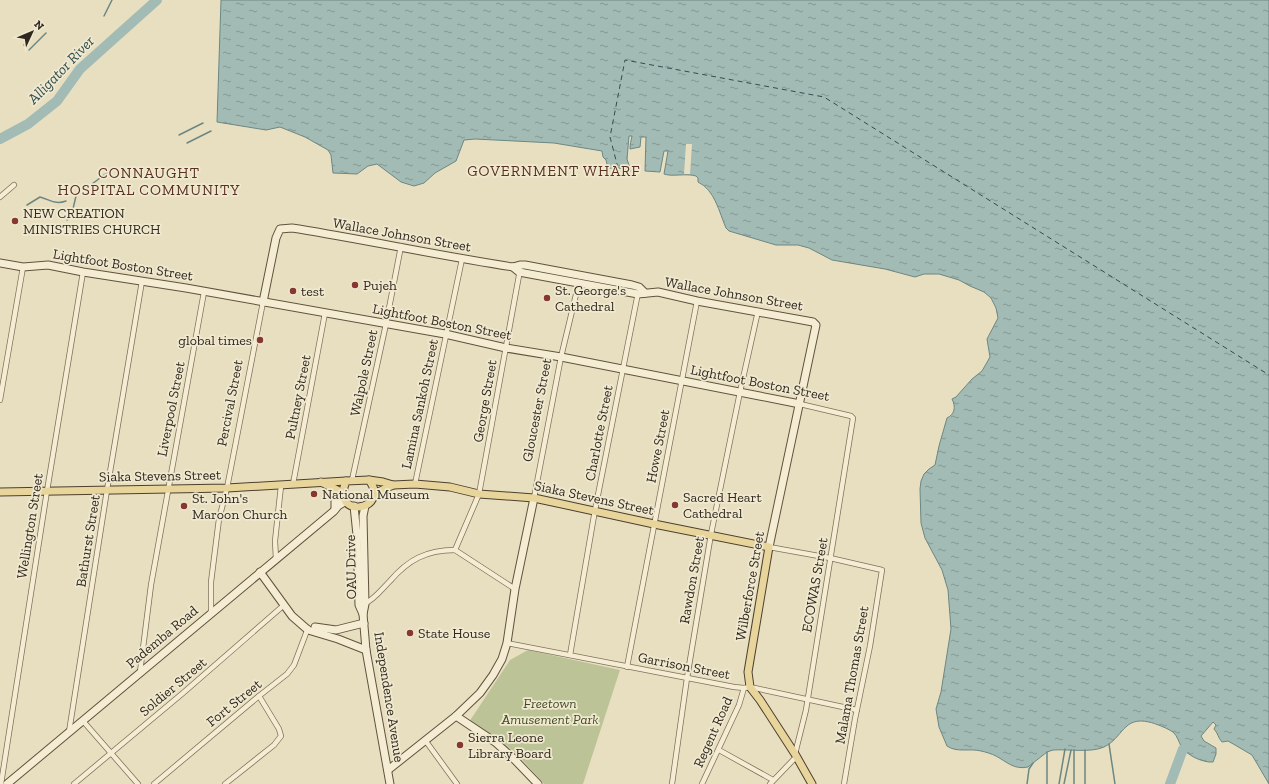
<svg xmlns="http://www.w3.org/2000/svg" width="1269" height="784" viewBox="0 0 1269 784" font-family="'Zilla Slab',serif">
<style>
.green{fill:#bcc497}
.water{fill:url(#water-ripples);stroke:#6c8782}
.pier{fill:#e8dfc1}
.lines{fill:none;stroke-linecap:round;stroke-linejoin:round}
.stream{stroke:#6c8782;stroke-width:1.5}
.river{stroke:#a3bbb5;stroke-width:10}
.ferry{stroke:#2e4e4f;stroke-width:1;stroke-dasharray:5 4;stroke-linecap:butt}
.street-casing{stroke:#7f705b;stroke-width:6}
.secondary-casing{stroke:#61523e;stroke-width:9}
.primary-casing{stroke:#4d3f2f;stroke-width:9}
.street{stroke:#f4ecd3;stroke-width:4.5}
.secondary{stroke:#f4ecd3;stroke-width:7}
.primary{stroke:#e7d59c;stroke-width:7}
.poi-dot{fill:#873732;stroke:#f0e9d0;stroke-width:1.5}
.labels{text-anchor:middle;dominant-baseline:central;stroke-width:3.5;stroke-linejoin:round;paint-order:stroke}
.poi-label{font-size:14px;fill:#30281d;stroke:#f0e9d0;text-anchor:start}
.street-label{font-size:14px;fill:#30281d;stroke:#f0e9d0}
.park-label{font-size:14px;font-style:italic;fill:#3f4a26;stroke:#f0e9d0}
.water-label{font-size:15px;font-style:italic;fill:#2e4e4f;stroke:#f0e9d0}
.neighbourhood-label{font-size:15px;letter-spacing:1px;fill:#583122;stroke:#f0e9d0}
</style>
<defs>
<pattern id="water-ripples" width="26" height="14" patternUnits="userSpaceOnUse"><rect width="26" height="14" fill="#a3bbb5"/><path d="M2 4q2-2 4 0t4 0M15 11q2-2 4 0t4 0" fill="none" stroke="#859893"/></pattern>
</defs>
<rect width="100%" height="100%" fill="#e8dfc1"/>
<path class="green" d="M528,650L620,670L583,784H544C532,771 521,757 507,746C495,736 482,730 469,722L510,660Z"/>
<path class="water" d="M221,0H1269V784L1252,755L1235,745L1228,741L1222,742C1218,738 1218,733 1214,729L1216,725L1213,722L1201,736L1204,741L1216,748V754L1213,762C1203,763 1186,755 1181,746C1179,742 1177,736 1174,733C1170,729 1154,723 1149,722C1123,716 1123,738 1104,747C1091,753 1068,749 1053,750L1047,752L1028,767C1014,770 1007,762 996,756C992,754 986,752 981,751C970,748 957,753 947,746L939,727L936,709L941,692L951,629L948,590L942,570L925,538L921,523L920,489L921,481L924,474L929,469L935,465L939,446L947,418C955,414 956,407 952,399L956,397L972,379L982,371L990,357L987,339L998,318L996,308L991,298L984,292L970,286L959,280L939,274H924L915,277L885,269L832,260L809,248L798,245H776L729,231L726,228C719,212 715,190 698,182V178L696,176C686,173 672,177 664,174L668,151H664L660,172L645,171L646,137H641L640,147L630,149C630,143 631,142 632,136H629L627,159L631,171L619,168H608L606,160L603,157L602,151L554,143L475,139L464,140L456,161L435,173L424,183L414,186L401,182L377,164L368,166L357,174L333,173L331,155L328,150L305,137L280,127L266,130L217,122Z"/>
<path class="pier" d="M686,144H692L690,174H684Z"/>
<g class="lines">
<g class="stream">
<path d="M104,16L112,0"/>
<path d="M24,45L34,32"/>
<path d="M29,50L46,33"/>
<path d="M179,135L203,123"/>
<path d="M187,143L211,131"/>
<path d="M27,205L40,197C51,200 55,205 66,201"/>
<path d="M67,220L72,213L76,196L112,169"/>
<path d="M1109,744L1115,784"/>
<path d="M1085,750V784"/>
<path d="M1047,752V784"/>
<path d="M1027,784L1029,769L1033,763"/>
<path d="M1059,784L1065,749"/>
<path d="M1064,784L1071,750"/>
<path d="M1074,784V750"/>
</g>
<g class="river">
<path d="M0,139L28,124L57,101L80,69L157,0"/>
<path d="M1170,784L1183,749"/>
</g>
<path class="ferry" d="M618,168L610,137L625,60L824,97L1269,375"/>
<g class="street-casing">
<g id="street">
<path d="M0,197L14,185"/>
<path d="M0,400L23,267"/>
<path d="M352,480L386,324L401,246"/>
<path d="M293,484L325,313"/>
<path d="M415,484L462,259"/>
<path d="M534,498L561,357L579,282"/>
<path d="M769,547L830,558L882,570L870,646L855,719L844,784"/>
<path d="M455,550L479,494L520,270"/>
<path d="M455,550L515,589"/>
<path d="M276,559L275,541L281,486"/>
<path d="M364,604C374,600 382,589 390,581C408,560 426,550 455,550"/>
<path d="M211,613V582L219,519L227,488L263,302"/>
<path d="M507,643L734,687L744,688L750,687L857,710"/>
<path d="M570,655L595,510L638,293"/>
<path d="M627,667L697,301"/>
<path d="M140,672L151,585L204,292"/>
<path d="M83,721L138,784"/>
<path d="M69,732L107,490L142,281"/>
<path d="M425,740L457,784"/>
<path d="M719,750L773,780"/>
<path d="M795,754L806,710L853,418L851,416L800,404"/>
<path d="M1,784L47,491L83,272"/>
<path d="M74,784L183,693L284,605"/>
<path d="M154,784L259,696L287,674L294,665L308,628"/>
<path d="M225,784L274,745L281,736L279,729L259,696"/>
<path d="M672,784L687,678L711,534L740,392L758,311"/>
<path d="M702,784L739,705L744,688"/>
<path d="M770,784L796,757"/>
</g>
</g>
<g class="secondary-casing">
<g id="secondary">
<path d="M0,263L23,267L48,265L83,272L186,288L445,334L506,348L561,357L800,404"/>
<path d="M513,267L519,272L638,294L658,292L697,301L813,322L816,325L769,547"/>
<path d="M263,302L276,238L280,229L292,228L299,229C371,241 442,256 513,267L520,265H525L632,285L639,287L645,293"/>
<path d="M354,506L357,535L359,605L363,614"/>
<path d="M365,506L363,516L365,604L363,614L366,650L390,784"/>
<path d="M335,509V501L344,496"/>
<path d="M260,572L292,616L308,630L338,639L366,650"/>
<path d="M315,627L336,630L364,623"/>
<path d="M456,716L495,742L513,758L538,784"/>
<path d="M388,770L456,716L480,693L493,675L502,659L507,643L515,589L534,498"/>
<path d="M7,784L334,511L338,506L346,501"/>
</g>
</g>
<g class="primary-casing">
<g id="primary">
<path d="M369,480C392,510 330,521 346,481Z"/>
<path d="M369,480L383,482L393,485"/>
<path d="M321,482L343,493"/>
<path d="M0,492L227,488L346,481"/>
<path d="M374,494L393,485L415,484L450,487L479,494L534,498L654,524L769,547L748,672L750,687L760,700L795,754L812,784"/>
</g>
</g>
<use href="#street" class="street"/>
<use href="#secondary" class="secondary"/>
<use href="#primary" class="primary"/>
</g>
<g class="poi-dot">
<circle cx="15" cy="221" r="4"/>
<circle cx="355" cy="285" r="4"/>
<circle cx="293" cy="291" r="4"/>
<circle cx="547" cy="298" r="4"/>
<circle cx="260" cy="340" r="4"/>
<circle cx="314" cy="494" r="4"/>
<circle cx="675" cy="505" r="4"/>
<circle cx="184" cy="506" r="4"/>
<circle cx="410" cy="633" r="4"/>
<circle cx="460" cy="745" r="4"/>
</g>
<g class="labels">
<g class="poi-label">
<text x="23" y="213">NEW CREATION<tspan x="23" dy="16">MINISTRIES CHURCH</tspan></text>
<text x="363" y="285">Pujeh</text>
<text x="555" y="290">St. George's<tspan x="555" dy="16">Cathedral</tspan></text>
<text x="301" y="291">test</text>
<text x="252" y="340" text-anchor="end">global times</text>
<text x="322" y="494">National Museum</text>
<text x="683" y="497">Sacred Heart<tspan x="683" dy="16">Cathedral</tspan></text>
<text x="192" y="498">St. John's<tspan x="192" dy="16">Maroon Church</tspan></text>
<text x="418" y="633">State House</text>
<text x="468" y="737">Sierra Leone<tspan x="468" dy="16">Library Board</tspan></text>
</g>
<g class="street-label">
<text transform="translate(402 235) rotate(10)">Wallace Johnson Street</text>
<text transform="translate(123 265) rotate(9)">Lightfoot Boston Street</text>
<text transform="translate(734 294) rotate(10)">Wallace Johnson Street</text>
<text transform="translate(442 322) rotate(11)">Lightfoot Boston Street</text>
<text transform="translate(364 373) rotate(-78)">Walpole Street</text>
<text transform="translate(760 383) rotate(11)">Lightfoot Boston Street</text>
<text transform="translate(298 397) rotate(-79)">Pultney Street</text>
<text transform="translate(485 401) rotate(-80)">George Street</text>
<text transform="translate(230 403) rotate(-79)">Percival Street</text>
<text transform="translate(420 404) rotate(-78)">Lamina Sankoh Street</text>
<text transform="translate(171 409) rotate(-79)">Liverpool Street</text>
<text transform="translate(537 410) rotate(-79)">Gloucester Street</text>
<text transform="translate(599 433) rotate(-79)">Charlotte Street</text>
<text transform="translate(658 446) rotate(-79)">Howe Street</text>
<text transform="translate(160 476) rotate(-1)">Siaka Stevens Street</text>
<text transform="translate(594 498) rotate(12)">Siaka Stevens Street</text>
<text transform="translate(30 526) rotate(-81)">Wellington Street</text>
<text transform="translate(88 541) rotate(-81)">Bathurst Street</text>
<text transform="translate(351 567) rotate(-91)">OAU Drive</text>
<text transform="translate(692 580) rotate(-80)">Rawdon Street</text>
<text transform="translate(815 585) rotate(-80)">ECOWAS Street</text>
<text transform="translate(750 586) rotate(-80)">Wilberforce Street</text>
<text transform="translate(162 637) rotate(-40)">Pademba Road</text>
<text transform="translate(684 666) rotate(11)">Garrison Street</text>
<text transform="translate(852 675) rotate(-80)">Malama Thomas Street</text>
<text transform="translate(173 687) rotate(-40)">Soldier Street</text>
<text transform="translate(389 697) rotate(81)">Independence Avenue</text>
<text transform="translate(234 703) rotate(-39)">Fort Street</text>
<text transform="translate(713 732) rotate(-66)">Regent Road</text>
</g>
<g class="park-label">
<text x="550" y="703">Freetown<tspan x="550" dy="16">Amusement Park</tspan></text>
</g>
<g class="water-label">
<text transform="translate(61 70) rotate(-46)">Alligator River</text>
</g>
<g class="neighbourhood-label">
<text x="554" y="171">GOVERNMENT WHARF</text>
<text x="149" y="173">CONNAUGHT<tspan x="149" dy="17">HOSPITAL COMMUNITY</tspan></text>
</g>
</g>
<g transform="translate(32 32) rotate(46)" stroke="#f0e9d0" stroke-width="3" paint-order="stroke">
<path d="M0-3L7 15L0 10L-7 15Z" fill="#30281d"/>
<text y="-6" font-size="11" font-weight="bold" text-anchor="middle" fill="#30281d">N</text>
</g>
</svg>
